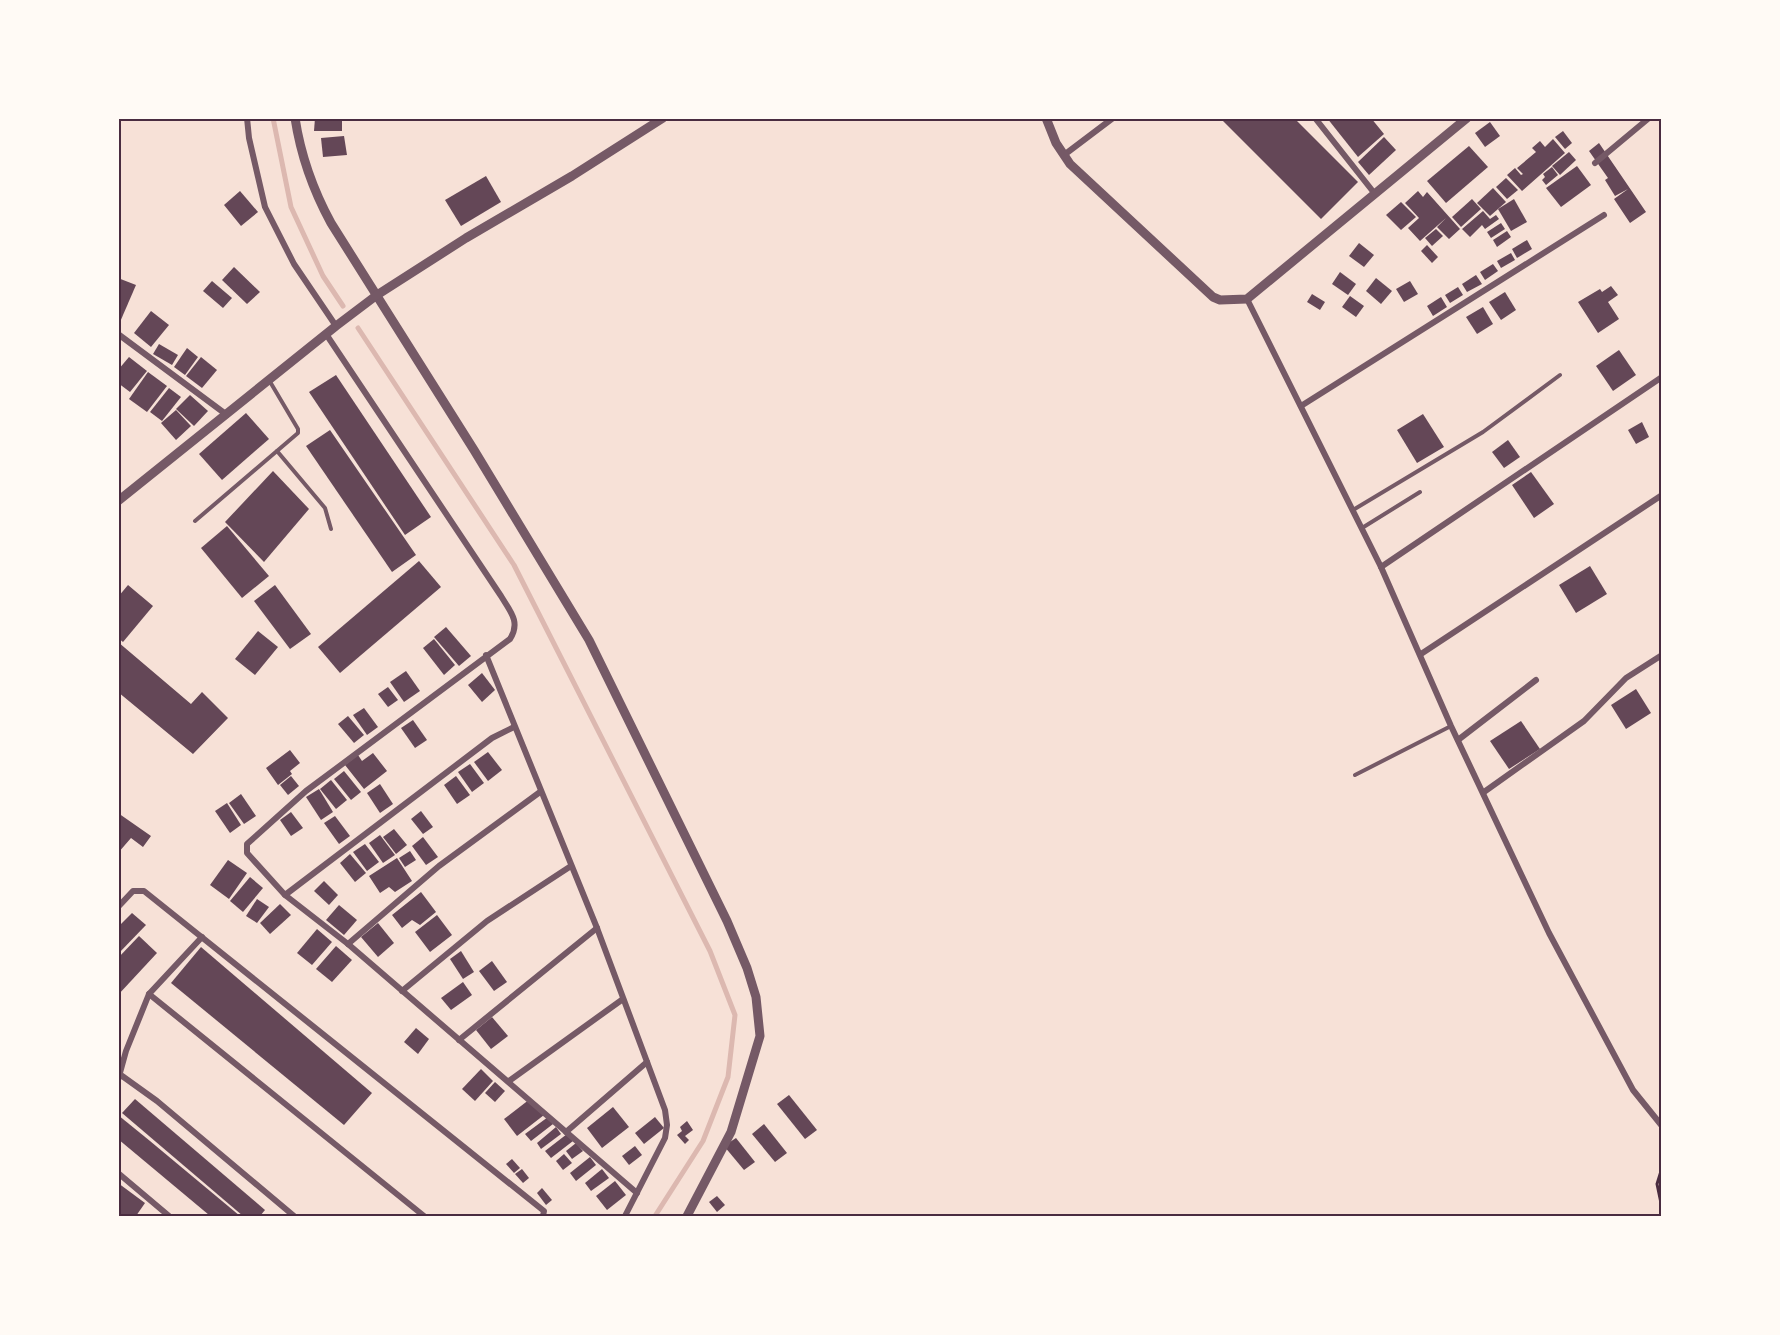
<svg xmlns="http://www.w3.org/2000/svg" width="1780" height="1335" viewBox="0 0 1780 1335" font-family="Raleway,sans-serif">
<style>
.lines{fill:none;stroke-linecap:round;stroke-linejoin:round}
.stream{stroke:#dcb8b0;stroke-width:5}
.building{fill:#644757}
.path{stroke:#4a2c40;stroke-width:3}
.service{stroke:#755966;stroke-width:4}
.minor{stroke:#755966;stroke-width:6}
.tertiary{stroke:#755966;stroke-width:9}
.neatline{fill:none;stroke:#4a2c40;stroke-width:2}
</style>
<rect width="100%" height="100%" fill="#f7e1d7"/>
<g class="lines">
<g class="stream">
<path d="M273,118L291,207L323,276L343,306"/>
<path d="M358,328L514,565L710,951L735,1015L728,1077L703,1141L655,1216"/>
</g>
</g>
<g class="building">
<path d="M315,118H342V131H314Z"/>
<path d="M1220,118H1294L1358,182L1321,219Z"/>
<path d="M1327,118H1371L1384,134L1358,157Z"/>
<path d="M1490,122L1500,136L1485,147L1475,133Z"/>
<path d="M1563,131L1572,143L1565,149L1555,137Z"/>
<path d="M344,136L347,155L323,157L321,138Z"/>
<path d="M1384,137L1396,150L1369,175L1358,162Z"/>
<path d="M1553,139L1565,153L1522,191L1507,175L1515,168L1521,175L1523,174L1517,168L1536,152L1532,148L1540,141L1545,147Z"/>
<path d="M1599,143L1646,212L1630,223L1614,199L1628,189L1615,196L1605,180L1608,178L1589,151Z"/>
<path d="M1469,146L1488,167L1446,203L1427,181Z"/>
<path d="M1569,152L1576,160L1560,175L1552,166Z"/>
<path d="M1577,166L1591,185L1561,207L1546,188Z"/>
<path d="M1552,167L1558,175L1546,185L1542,180L1545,177L1543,174Z"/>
<path d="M486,176L501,202L461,226L445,200Z"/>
<path d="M1506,178L1518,190L1507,199L1496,187Z"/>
<path d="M1493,188L1506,202L1490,216L1477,203Z"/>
<path d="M240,191L258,212L241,226L224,205Z"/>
<path d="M1418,191L1423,197L1427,192L1460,229L1449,239L1437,227L1446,218L1420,241L1408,228L1419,218L1405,203Z"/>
<path d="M1472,199L1481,209L1461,227L1452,217Z"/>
<path d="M1514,199L1527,222L1511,231L1498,209Z"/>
<path d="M1401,202L1416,217L1401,230L1386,215Z"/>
<path d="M1483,211L1490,219L1496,215L1499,219L1485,229L1482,225L1470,237L1462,229Z"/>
<path d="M1501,223L1505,229L1491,238L1487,232Z"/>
<path d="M1436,229L1443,236L1432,246L1425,238Z"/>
<path d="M1507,231L1511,237L1497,247L1493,240Z"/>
<path d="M1527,240L1532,249L1517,258L1512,249Z"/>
<path d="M1359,243L1374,255L1364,267L1349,256Z"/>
<path d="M1427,245L1438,257L1432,263L1421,251Z"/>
<path d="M1511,253L1515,260L1501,268L1497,261Z"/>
<path d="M1493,264L1498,271L1485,280L1480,272Z"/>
<path d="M234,267L260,292L247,304L222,280Z"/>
<path d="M1340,272L1356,284L1348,295L1332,284Z"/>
<path d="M1476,275L1482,284L1467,292L1462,284Z"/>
<path d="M118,278L136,285L120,322H118Z"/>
<path d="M1376,278L1392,291L1381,304L1366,291Z"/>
<path d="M212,281L232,298L223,308L203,291Z"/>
<path d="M1410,281L1418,294L1404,302L1396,289Z"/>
<path d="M1611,286L1618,295L1608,302L1619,319L1598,333L1578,302L1600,289L1602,292Z"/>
<path d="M1458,287L1463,295L1450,303L1445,295Z"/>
<path d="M1505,292L1516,310L1501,320L1489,302Z"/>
<path d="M1312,294L1325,302L1320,310L1307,302Z"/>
<path d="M1350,296L1364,306L1356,317L1342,307Z"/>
<path d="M1441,297L1447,307L1433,316L1427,306Z"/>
<path d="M1483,307L1493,324L1477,334L1466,317Z"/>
<path d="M151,311L169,325L151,347L134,333Z"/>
<path d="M159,344L178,355L172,365L153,354Z"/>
<path d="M187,348L198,357L185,375L174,367Z"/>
<path d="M1619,350L1636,375L1613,391L1596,366Z"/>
<path d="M129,357L147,371L130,392L118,383V370Z"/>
<path d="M201,357L217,370L202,388L186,376Z"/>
<path d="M148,372L167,386L147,412L129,399Z"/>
<path d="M336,375L431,517L405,535L309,392Z"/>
<path d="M169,388L181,397L162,421L150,412Z"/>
<path d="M190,395L208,411L194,426L176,409Z"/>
<path d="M176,410L191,426L176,440L161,423Z"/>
<path d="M246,413L269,439L222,480L199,454Z"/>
<path d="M1423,414L1444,447L1417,463L1397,430Z"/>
<path d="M1642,422L1649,437L1636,444L1628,430Z"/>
<path d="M330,430L416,555L392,572L306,446Z"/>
<path d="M1508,440L1520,457L1504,468L1492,452Z"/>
<path d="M273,471L309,509L264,562L225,522Z"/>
<path d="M1531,472L1554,504L1534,518L1512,485Z"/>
<path d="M227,526L269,576L242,598L201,548Z"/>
<path d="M419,561L441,587L340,673L318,647Z"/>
<path d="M1590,566L1607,594L1576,613L1559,585Z"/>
<path d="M128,585L153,606L123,642L118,638V597Z"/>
<path d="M275,585L311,634L290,649L254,601Z"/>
<path d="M446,627L471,656L459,666L434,637Z"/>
<path d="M258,631L278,647L255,675L235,659Z"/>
<path d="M434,639L455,665L444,675L423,648Z"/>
<path d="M118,642L191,704L202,692L228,718L193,754L118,692Z"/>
<path d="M406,671L420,691L404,702L390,682Z"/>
<path d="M482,673L495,690L482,702L468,685Z"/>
<path d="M388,687L398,700L388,707L378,694Z"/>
<path d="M1636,689L1651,713L1626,729L1611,705Z"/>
<path d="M364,708L378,727L367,735L353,715Z"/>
<path d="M348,716L364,735L354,743L338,724Z"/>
<path d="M413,720L427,740L415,748L401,728Z"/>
<path d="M1521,721L1540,749L1509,769L1490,741Z"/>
<path d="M290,750L300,763L290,771L292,774L278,785L266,768Z"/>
<path d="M488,752L502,770L488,781L474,762Z"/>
<path d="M373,753L387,771L364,789L345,765L358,755L362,761Z"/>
<path d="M470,764L484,783L472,792L458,772Z"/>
<path d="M344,771L361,792L351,800L334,779Z"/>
<path d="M291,776L299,786L288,795L280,785Z"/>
<path d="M456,776L470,795L457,804L444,785Z"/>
<path d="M331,780L347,800L336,809L320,789Z"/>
<path d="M380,784L393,804L380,813L367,793Z"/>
<path d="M319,789L333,812L321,820L306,797Z"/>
<path d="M241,794L256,816L244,824L229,803Z"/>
<path d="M227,803L241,825L230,833L215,811Z"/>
<path d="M421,811L433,827L423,834L411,819Z"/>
<path d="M291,812L303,828L291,836L280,820Z"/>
<path d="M118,813L151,836L143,847L131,838L118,853Z"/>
<path d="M335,816L350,836L339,844L324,823Z"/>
<path d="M394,829L407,845L396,854L383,837Z"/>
<path d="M380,835L395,855L383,863L369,843Z"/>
<path d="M423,837L438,857L426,865L412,846Z"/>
<path d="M365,844L379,862L367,871L353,852Z"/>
<path d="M410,851L416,860L405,867L399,858Z"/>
<path d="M350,854L366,873L355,882L340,863Z"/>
<path d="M397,858L412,881L395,892L389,887L380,893L369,876Z"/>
<path d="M228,860L247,873L229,899L210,885Z"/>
<path d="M250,877L263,888L243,912L230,901Z"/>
<path d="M324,881L338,895L329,905L314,891Z"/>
<path d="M421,892L436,912L420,925L412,920L402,928L392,915Z"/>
<path d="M257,899L269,907L257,923L246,916Z"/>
<path d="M280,904L291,915L270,934L260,923Z"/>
<path d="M339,905L357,920L344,935L326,920Z"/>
<path d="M132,913L146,925L118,954V927Z"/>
<path d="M437,915L452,935L430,952L415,932Z"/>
<path d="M378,923L394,943L378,957L361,937Z"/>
<path d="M317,929L332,942L312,965L297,953Z"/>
<path d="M139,936L157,953L118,995V958Z"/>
<path d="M336,946L352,960L332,982L316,969Z"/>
<path d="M201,947L372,1093L344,1125L171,983Z"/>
<path d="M461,951L474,972L463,979L450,959Z"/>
<path d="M492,961L507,982L494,991L479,971Z"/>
<path d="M463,982L472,995L451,1010L441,998Z"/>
<path d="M492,1017L508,1036L491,1049L476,1030Z"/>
<path d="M416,1028L429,1039L418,1054L404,1042Z"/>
<path d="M481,1069L493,1081L475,1101L462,1089Z"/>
<path d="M495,1082L505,1091L495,1102L485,1093Z"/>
<path d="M789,1095L817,1130L805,1139L777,1104Z"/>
<path d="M135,1099L265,1210L260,1216H243L122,1113Z"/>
<path d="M530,1099L544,1115L517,1136L504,1119Z"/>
<path d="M613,1107L629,1127L602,1148L587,1128Z"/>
<path d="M118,1115L150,1141L240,1216L209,1215L118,1139Z"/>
<path d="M548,1117L553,1124L531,1141L525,1134Z"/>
<path d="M655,1117L664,1128L644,1144L635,1133Z"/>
<path d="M687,1121L693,1130L685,1136L689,1140L685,1144L677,1135L682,1131L680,1127Z"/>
<path d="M764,1124L787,1153L775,1162L752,1134Z"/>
<path d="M556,1127L561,1134L541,1149L537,1143Z"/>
<path d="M567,1134L573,1141L551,1158L545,1151Z"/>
<path d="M736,1138L755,1162L744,1170L724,1146Z"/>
<path d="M576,1143L583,1151L572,1159L566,1151Z"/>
<path d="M635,1146L642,1155L629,1165L622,1156Z"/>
<path d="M564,1154L572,1163L563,1170L556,1161Z"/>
<path d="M590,1157L596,1165L576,1181L570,1173Z"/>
<path d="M512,1159L520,1168L514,1173L506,1164Z"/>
<path d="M522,1169L529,1178L523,1183L515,1174Z"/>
<path d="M602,1169L609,1178L591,1191L585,1183Z"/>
<path d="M615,1181L626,1195L607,1210L596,1196Z"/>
<path d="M118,1183L145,1203L136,1216H118Z"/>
<path d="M542,1188L552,1200L546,1205L537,1193Z"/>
<path d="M717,1196L725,1205L717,1212L709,1202Z"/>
</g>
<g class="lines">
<path class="path" d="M1662,1168L1657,1184L1662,1208"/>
<g class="service">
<path d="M277,451L325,508L331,529"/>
<path d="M1353,510L1483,432L1560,375"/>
<path d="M195,521L298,433V429L269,380"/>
<path d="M1362,528L1420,492"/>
<path d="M1355,775L1451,726"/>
</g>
<g class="minor">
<path d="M247,118L249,138L265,207L294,264L336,326"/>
<path d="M1315,118L1375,194"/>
<path d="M1064,155L1113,118"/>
<path d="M1595,163L1649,118"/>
<path d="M1247,299L1381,567L1451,726L1549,933L1633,1090L1662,1126"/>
<path d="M118,334L227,415"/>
<path d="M326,334L501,596C510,611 521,622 510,639L306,791L247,844V853L285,895L348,944L637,1193"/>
<path d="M1301,406L1604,215"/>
<path d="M1381,567L1662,377"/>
<path d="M1421,654L1662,495"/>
<path d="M486,655L597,928L665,1110L667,1125L665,1138L625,1216"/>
<path d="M1458,740L1536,680"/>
<path d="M1484,792L1584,721L1626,678L1662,655"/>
<path d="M285,895L492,738L514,727"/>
<path d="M118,907L133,891H144L544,1211L543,1216"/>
<path d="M348,944L439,866L540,792"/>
<path d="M402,991L487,921L571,866"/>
<path d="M149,994L424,1216"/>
<path d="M459,1040L597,928"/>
<path d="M118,1073L157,1101L294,1216"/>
<path d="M118,1080L126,1051L149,994L202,937"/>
<path d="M509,1081L623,999"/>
<path d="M566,1132L647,1062"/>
<path d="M118,1173L169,1216"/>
</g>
<g class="tertiary">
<path d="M295,118C301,157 313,190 331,223L474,450L589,640L727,921L747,968L756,997L760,1036L731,1132L687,1216"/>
<path d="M1046,118L1056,143L1070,164L1213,297L1220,300L1247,299L1467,118"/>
<path d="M118,501L336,326L377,295L466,238L572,176L663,118"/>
</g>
</g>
<rect width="1780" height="1335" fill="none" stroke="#fffaf5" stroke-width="240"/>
<rect x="120" y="120" width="1540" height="1095" class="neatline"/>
</svg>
